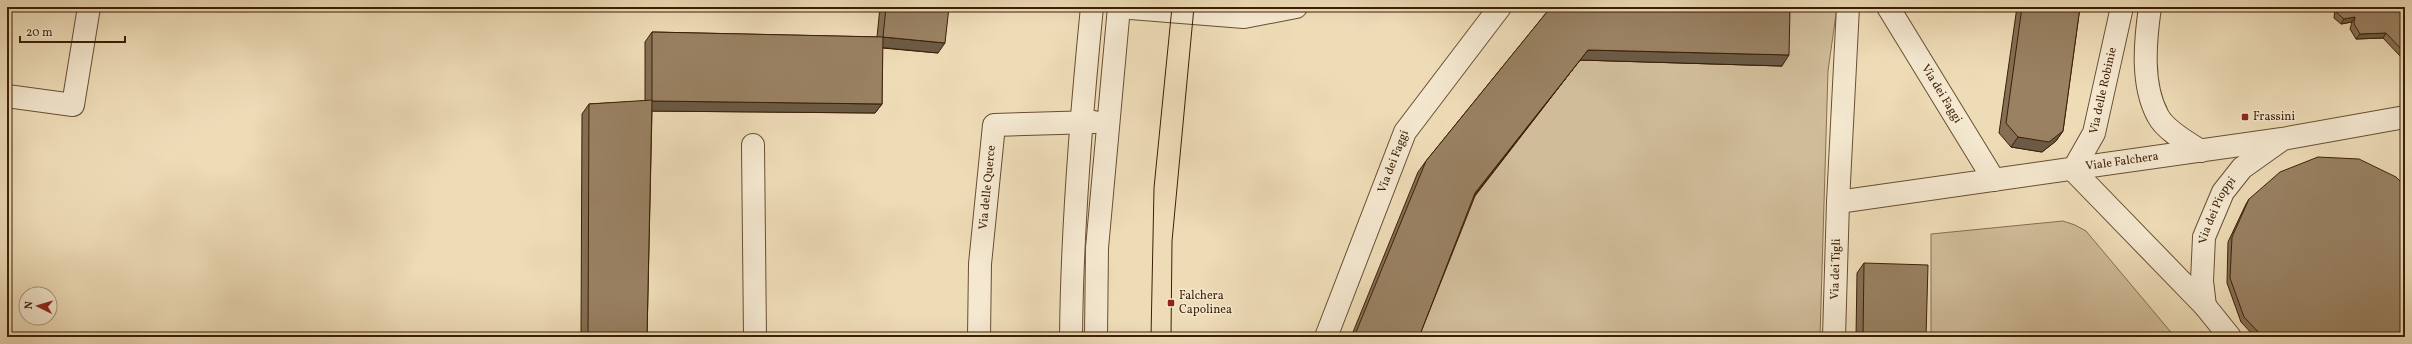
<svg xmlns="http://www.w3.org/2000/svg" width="2412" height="344" viewBox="0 0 2412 344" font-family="Vollkorn,serif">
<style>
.green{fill:#d0bc99;stroke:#866e50}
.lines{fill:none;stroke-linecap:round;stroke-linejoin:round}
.street-casing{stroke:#684e32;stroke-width:24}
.street{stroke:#f4e8d0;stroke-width:22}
.tram{stroke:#3c1f06;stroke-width:1}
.wall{fill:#846f54;stroke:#3c1f06}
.shaded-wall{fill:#6b5a45;stroke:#3c1f06}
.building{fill:#998162;stroke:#3c1f06}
.poi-dot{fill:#8f2418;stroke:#f4e8d0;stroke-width:1.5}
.labels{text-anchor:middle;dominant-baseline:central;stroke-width:3;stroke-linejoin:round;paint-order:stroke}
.street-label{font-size:12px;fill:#3c1f06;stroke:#f4e8d0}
.poi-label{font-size:12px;fill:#3c1f06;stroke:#f4e8d0;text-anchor:start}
</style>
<rect width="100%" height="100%" fill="#eedcb7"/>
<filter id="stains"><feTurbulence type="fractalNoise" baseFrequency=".005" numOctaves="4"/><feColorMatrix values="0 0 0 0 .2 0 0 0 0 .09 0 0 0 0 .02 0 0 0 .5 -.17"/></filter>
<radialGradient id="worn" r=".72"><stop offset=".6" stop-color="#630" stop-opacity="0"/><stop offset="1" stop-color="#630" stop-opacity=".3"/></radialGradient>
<g class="green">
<path d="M1783,7H1837L1828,71L1820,337H1417L1473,197L1580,60L1782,66Z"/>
<path d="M2063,221L2075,225L2086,231L2175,337H1931V234Z"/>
</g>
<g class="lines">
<g class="street-casing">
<g id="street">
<path d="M1118,7L1244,17L1296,7"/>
<path id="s1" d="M1888,7L1994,180"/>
<path d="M2150,7C2145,42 2141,85 2158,116C2165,130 2188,143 2201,151"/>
<path d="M7,96L73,105L89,7"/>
<path d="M753,145L755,337"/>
<path d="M2073,170L2205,306L2230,337"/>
<path id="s2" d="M2073,170L2094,133L2122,7"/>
<path id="s3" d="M1838,202L2282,139L2405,117"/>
<path id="s4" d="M2205,306L2202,281L2204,237L2223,192L2242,168L2280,141"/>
<path id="s5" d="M979,337L980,264L994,125L1094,122"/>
<path d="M1071,337C1072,226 1081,117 1092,7"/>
<path d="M1096,337L1097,248L1119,7"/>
<path id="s6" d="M1326,337L1405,132L1500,7"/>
<path id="s7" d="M1834,337L1838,202L1848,7"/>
</g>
</g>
<use href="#street" class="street"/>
<g class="tram">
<path d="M1151,337L1154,188L1172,7"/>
<path d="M1171,337L1172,241L1194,7"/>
</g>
</g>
<g class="wall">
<path d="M880,7H949L938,53L882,48V104L875,113L652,111L647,337H581L582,114L589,104L645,101V42L652,32L877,37Z"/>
<path d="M1551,7L1782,66L1580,60L1475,196L1419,337H1351L1418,172L1426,161Z"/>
<path d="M2017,7H2080L2063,131L2056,141L2042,152L2011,147L1999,133Z"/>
<path d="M2324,7H2405V54L2401,57L2383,38L2356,39L2350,29L2352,22L2341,24L2334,18L2335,9H2326Z"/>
<path d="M2249,199L2405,337H2255L2241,322L2227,283L2228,242L2246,204Z"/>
<path d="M1864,263L1926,337H1856L1857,273Z"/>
</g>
<g class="shaded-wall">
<path d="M2328,7H2337L2335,9H2326Z"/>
<path d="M2355,17L2352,22L2341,24L2344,19Z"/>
<path d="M2386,33L2383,38L2356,39L2360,34Z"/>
<path d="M883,37L945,43L938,53L876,47Z"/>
<path d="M1588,50L1789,55L1782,66L1580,60L1468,204L1475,193Z"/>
<path d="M652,101L882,104L875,113L645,111Z"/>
<path d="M2063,131L2056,141L2042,152L2011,147L2018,137Z"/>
</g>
<g class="building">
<path d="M886,7H949L945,43L883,37Z"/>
<path d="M1551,7H1790L1789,55L1588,50L1475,193L1419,337H1354L1426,161Z"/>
<path d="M2022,7H2080L2063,131L2049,142L2018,137L2006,123Z"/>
<path d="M2338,7H2405V52H2404L2386,33L2360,34L2354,24L2355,17L2344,19L2337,13Z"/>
<path d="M652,32L883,37L882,104L652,101Z"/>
<path d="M652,100L647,337H588L589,104Z"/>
<path d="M2318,157L2359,159L2396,177L2405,186V337H2263L2244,317L2230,278L2232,237L2249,199L2280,172Z"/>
<path d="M1864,263L1928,265L1926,337H1863Z"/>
</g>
<g class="poi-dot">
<rect x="2241" y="113" width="8" height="8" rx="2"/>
<rect x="1167" y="299" width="8" height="8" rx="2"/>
</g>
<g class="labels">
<g class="street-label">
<text stroke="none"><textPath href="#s2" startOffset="86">Via delle Robinie</textPath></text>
<text stroke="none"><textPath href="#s1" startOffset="102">Via dei Faggi</textPath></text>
<text stroke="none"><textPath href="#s6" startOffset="188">Via dei Faggi</textPath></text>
<text stroke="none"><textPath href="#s3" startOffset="287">Viale Falchera</textPath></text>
<text stroke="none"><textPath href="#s5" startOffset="150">Via delle Querce</textPath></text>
<text stroke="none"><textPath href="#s4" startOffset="99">Via dei Pioppi</textPath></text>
<text stroke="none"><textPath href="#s7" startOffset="68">Via dei Tigli</textPath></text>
</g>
<g class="poi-label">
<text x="2253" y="117">Frassini</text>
<text x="1179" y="296">Falchera<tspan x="1179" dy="14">Capolinea</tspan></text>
</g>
</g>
<rect width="2412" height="344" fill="none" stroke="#eedcb7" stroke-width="24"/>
<rect x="8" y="8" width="2396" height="328" fill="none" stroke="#3c1f06" stroke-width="2"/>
<rect x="12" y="12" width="2388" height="320" fill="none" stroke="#3c1f06"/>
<g transform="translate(38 306) rotate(275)"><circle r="19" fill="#f4e8d0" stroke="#aa987f"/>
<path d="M0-3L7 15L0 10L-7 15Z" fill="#8f2418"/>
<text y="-6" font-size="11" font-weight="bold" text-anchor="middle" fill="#3c1f06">N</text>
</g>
<path d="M20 36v6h105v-6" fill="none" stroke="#3c1f06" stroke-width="2"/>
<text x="26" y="36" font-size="12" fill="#3c1f06" stroke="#f4e8d0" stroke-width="3" paint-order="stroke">20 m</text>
<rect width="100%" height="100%" filter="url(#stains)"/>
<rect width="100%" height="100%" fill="url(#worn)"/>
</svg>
